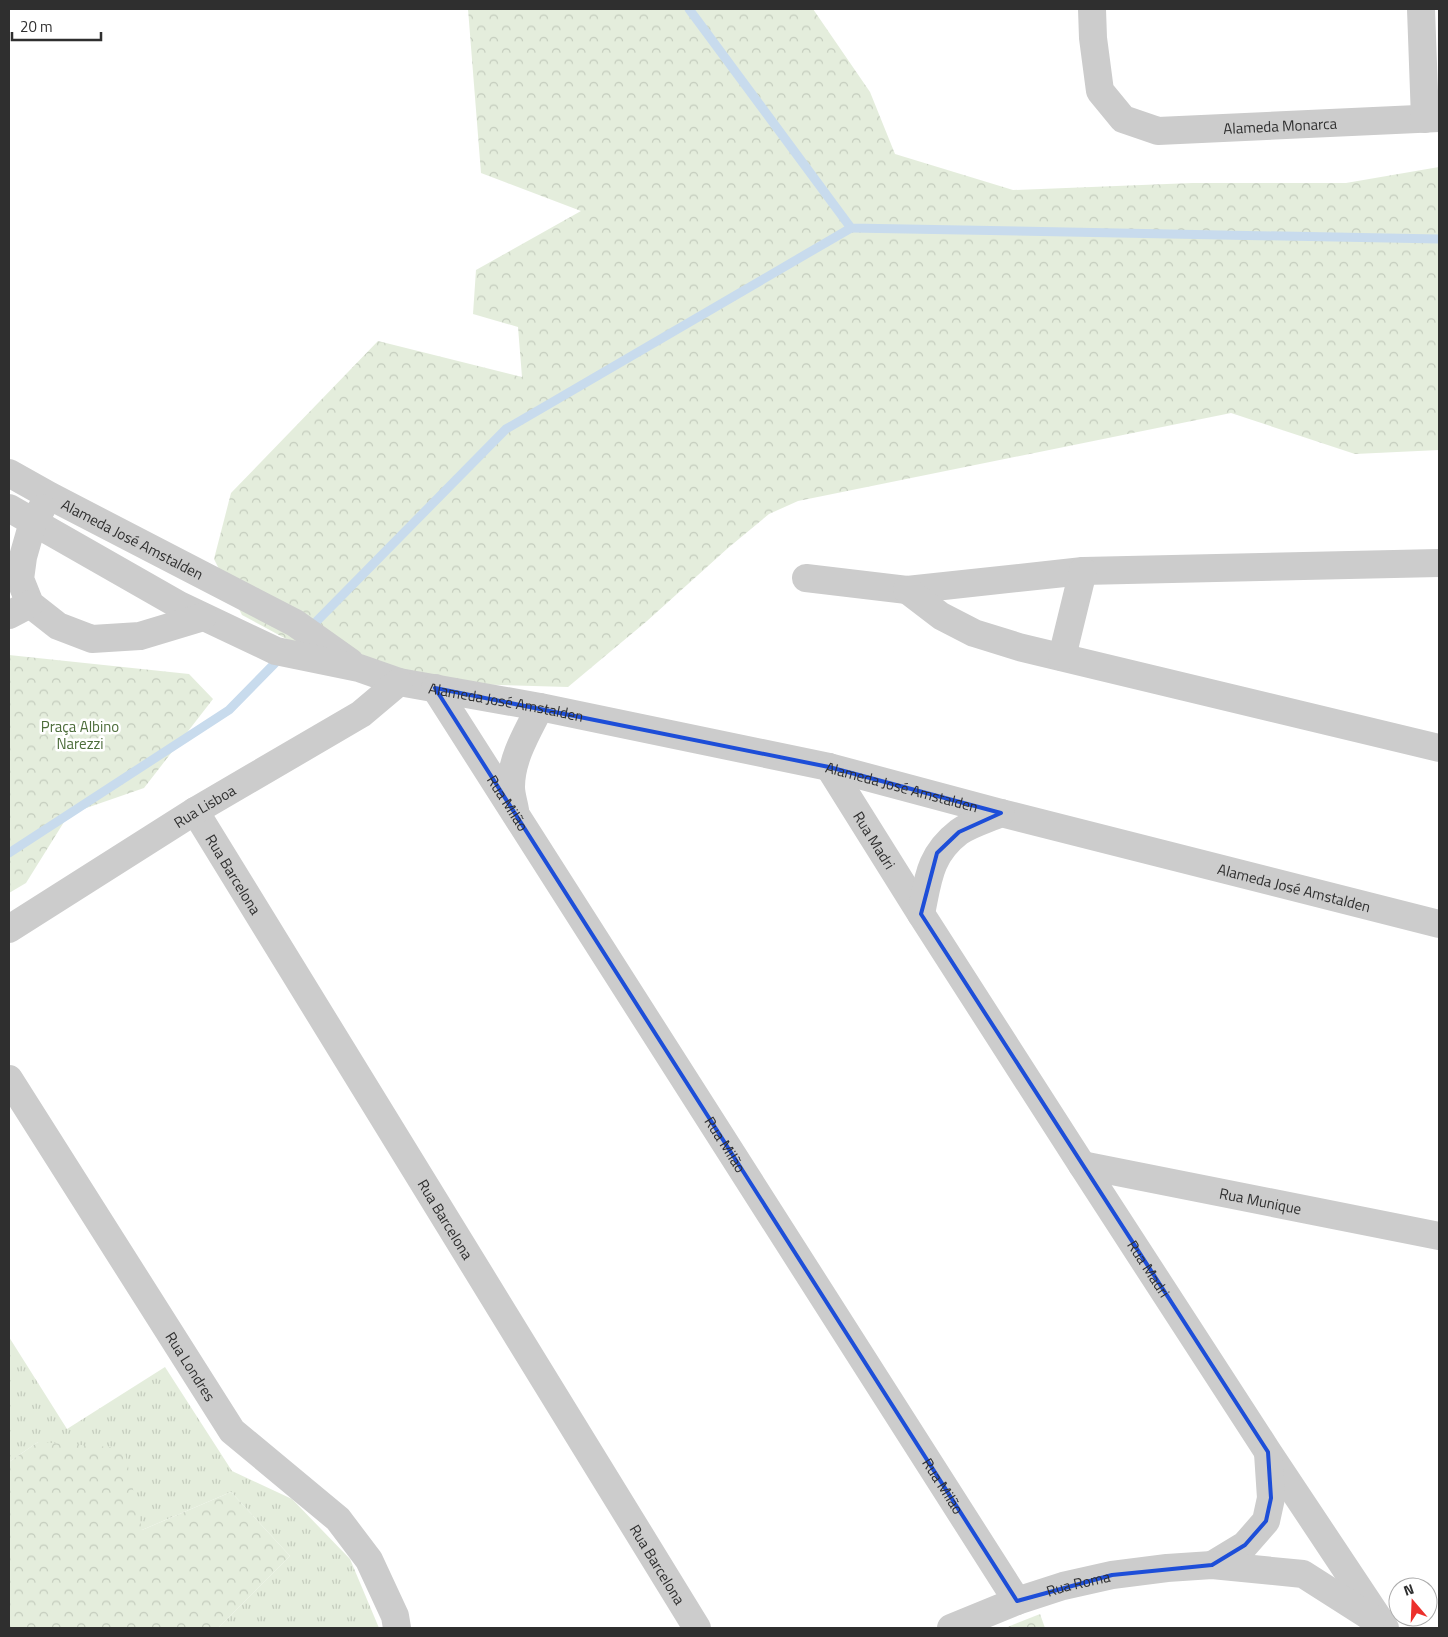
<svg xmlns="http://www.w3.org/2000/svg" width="1448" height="1637" viewBox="0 0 1448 1637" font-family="'Titillium Web',sans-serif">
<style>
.grass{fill:url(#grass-tufts)}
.forest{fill:url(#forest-crowns)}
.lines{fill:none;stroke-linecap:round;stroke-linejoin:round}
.stream{stroke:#c8dbed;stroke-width:9}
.minor{stroke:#ccc;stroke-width:28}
.marked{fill:none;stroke:#1d4ed8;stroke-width:4;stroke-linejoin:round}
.labels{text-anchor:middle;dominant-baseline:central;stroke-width:5;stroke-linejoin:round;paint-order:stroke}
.street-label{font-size:15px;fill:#2f2f2f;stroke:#fff}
.park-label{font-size:15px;fill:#4d6d3b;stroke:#fff}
</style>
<defs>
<pattern id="grass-tufts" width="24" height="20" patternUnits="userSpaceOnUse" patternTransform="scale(1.25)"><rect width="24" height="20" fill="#e4eddc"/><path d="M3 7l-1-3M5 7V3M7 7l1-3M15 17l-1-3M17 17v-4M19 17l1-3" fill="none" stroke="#c4ccbd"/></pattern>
<pattern id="forest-crowns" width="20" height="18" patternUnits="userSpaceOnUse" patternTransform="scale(1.25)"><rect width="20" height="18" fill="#e4eddc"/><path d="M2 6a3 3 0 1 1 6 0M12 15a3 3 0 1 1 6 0" fill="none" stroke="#c4ccbd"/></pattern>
</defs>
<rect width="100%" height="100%" fill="#fff"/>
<path class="grass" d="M9,1337L67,1429L165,1367L232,1471L292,1499L350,1559L379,1628H218L290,1556L231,1492L142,1530L38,1442L9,1462Z"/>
<g class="forest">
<path d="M468,9H813L870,92L895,154L1013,190L1192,183H1346L1439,167V450L1355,454L1231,413L798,501L769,514L728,548L647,621L568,687L364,681L242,615L214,559L231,493L378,341L522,377L518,327L473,314L476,270L581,211L481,173Z"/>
<path d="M9,655L189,674L213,699L144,788L69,814L26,883L9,893Z"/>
<path d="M38,1442L124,1448L142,1530L231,1492L290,1556L218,1628H9V1462Z"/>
<path d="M1040,1614L1045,1628H1005Z"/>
</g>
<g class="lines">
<g class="stream">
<path d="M689,9L851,228L1439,239"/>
<path d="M308,630L506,429L851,228"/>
<path d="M9,853L229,710L281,657"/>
</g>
<g class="minor">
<path id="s1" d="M1092,9L1093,38L1100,91L1123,119L1158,131L1439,118"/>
<path d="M1421,9L1425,119"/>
<path id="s2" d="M9,473L50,496L295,623L350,662"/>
<path id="s3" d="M9,508L179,605L276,651L359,668L399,682L540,707L829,767L1001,813L1439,924"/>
<path d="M42,508L33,522L23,557L20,579L30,604L58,626L92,639L140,636L203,617"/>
<path d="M806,578L907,590L1083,571L1439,563"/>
<path d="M907,590L941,616L974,633L1019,647L1439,748"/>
<path d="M9,615L30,604"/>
<path d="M1062,657L1083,571"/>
<path id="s4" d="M435,688L1017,1601"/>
<path id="s5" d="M829,767L921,914L1082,1165L1268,1452L1385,1628"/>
<path d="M515,810C514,803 511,795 511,787C511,758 528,731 540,707"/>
<path id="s6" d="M195,811L697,1628"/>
<path d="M921,914C928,880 929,855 959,832C970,824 988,819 1001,813"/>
<path id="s7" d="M9,929L195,811L361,714L399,682"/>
<path id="s8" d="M9,1079L232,1431L338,1519L369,1560L395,1616L397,1628"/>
<path id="s9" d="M1082,1165L1439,1236"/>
<path d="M1212,1565L1245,1545L1266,1521L1271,1498L1268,1453"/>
<path id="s10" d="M951,1628L1017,1601L1063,1586L1112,1575L1167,1568L1212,1565L1303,1574L1372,1618"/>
</g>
</g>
<path class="marked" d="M435,688L829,767L1001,813L959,832L937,853L921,914L1268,1452L1271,1498L1266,1521L1245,1545L1212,1565L1112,1575L1017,1601Z"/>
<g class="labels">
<g class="street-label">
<text stroke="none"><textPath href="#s1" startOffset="278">Alameda Monarca</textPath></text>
<text stroke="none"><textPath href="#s2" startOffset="140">Alameda José Amstalden</textPath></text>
<text stroke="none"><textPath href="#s3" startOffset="539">Alameda José Amstalden</textPath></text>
<text stroke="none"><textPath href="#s3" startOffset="944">Alameda José Amstalden</textPath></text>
<text stroke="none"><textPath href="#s4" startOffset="136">Rua Milão</textPath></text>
<text stroke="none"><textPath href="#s7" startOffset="231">Rua Lisboa</textPath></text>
<text stroke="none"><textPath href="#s5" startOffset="86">Rua Madri</textPath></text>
<text stroke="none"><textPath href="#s6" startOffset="74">Rua Barcelona</textPath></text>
<text stroke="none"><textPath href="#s3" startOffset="1349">Alameda José Amstalden</textPath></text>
<text stroke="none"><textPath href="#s4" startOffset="541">Rua Milão</textPath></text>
<text stroke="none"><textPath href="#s9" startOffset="182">Rua Munique</textPath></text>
<text stroke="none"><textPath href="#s6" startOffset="479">Rua Barcelona</textPath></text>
<text stroke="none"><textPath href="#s5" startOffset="595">Rua Madri</textPath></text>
<text stroke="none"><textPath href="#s8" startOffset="340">Rua Londres</textPath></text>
<text stroke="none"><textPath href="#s4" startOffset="946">Rua Milão</textPath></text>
<text stroke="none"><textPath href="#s6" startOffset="884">Rua Barcelona</textPath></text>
<text stroke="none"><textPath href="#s10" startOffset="135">Rua Roma</textPath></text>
</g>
<g class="park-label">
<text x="80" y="726">Praça Albino<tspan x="80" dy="17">Narezzi</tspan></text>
</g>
</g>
<rect width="1448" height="1637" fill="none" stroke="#2f2f2f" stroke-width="20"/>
<g transform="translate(1413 1602) rotate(341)"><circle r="24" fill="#ffffff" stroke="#acacac"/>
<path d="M0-4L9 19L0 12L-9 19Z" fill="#ec302c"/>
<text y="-8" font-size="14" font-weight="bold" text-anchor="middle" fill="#2f2f2f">N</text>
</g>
<path d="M12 32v8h89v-8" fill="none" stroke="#2f2f2f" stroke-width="2.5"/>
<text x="20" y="32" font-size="15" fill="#2f2f2f" stroke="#ffffff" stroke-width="4" paint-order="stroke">20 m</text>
</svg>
